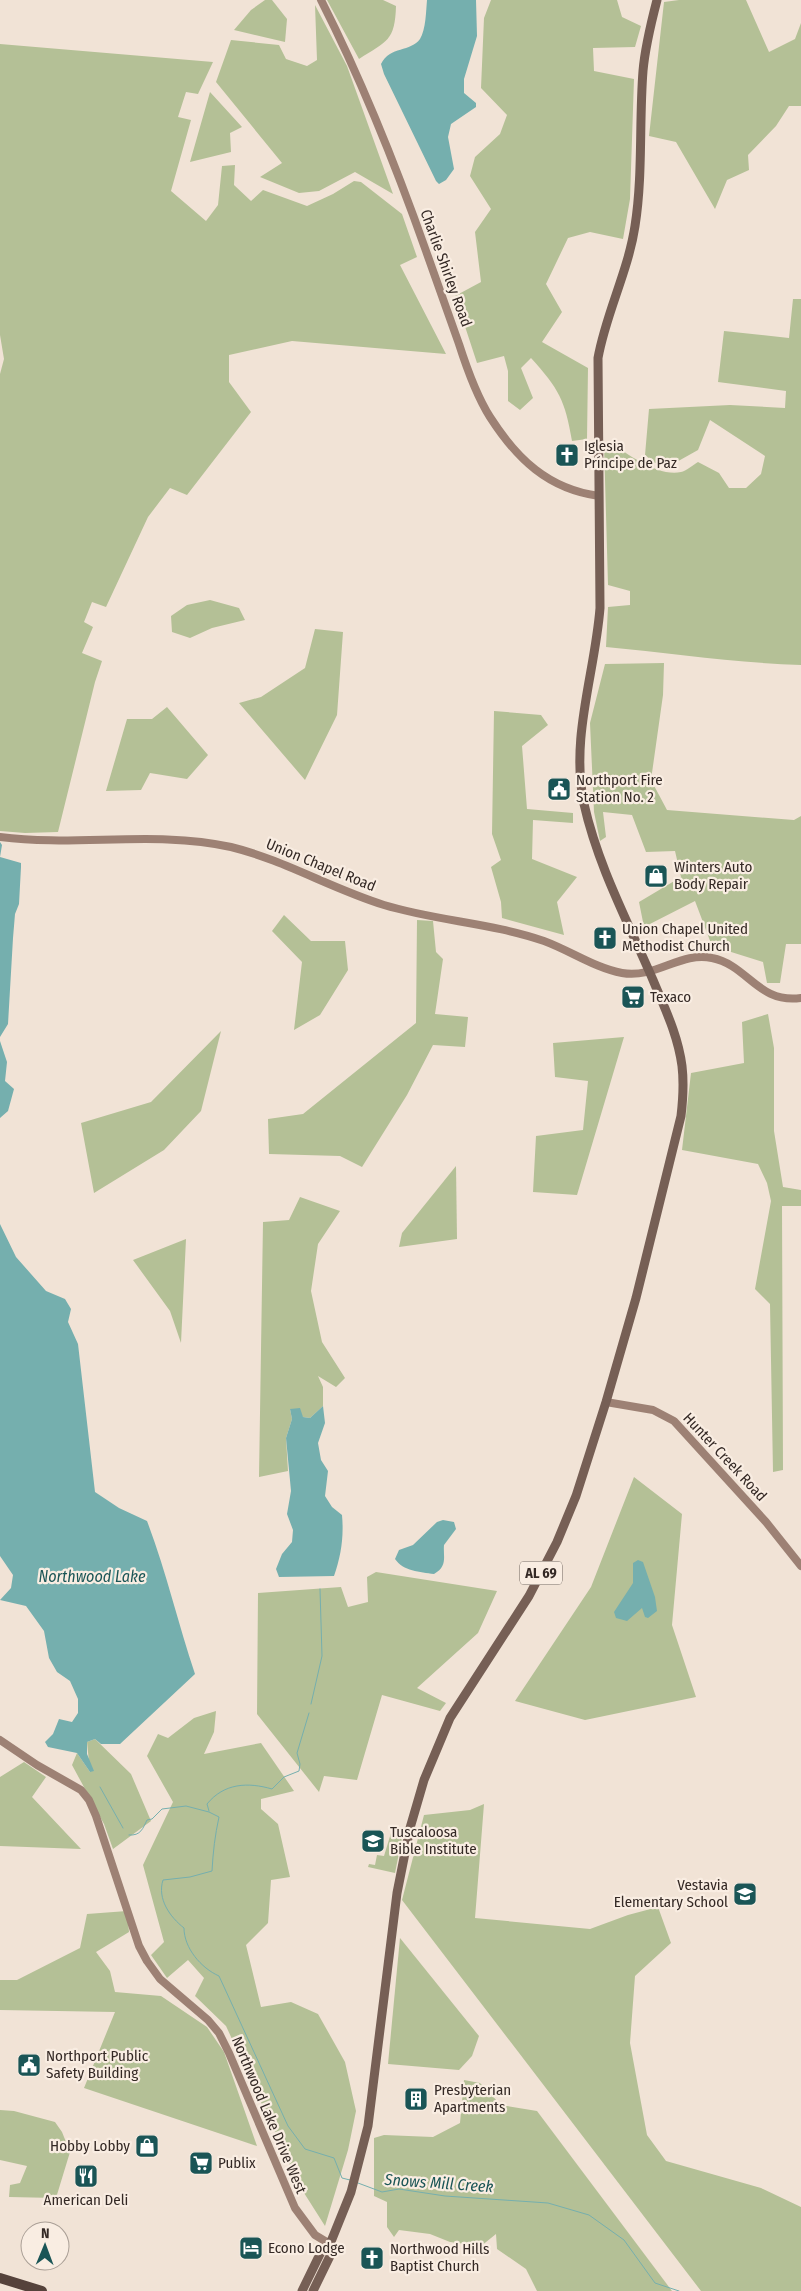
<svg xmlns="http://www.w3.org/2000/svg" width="801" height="2291" viewBox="0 0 801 2291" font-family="'Fira Sans Condensed',sans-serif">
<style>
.green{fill:#b4c096}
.water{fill:#75afae}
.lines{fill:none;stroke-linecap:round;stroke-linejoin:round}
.stream{stroke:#75afae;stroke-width:1}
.secondary{stroke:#9d8174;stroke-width:8}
.primary{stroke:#765f55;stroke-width:9}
.highway{stroke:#55423b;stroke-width:10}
.labels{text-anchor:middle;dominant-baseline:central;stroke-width:4.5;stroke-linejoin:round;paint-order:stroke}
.shield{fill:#f9ede2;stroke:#6f645e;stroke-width:1}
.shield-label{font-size:14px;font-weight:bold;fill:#342925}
.street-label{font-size:15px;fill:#342925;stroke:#f9ede2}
.poi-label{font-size:15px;fill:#342925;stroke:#f9ede2;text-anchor:start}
.water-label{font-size:16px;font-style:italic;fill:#1a5556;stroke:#f9ede2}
</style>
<rect width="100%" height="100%" fill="#f1e3d6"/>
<g class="green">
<path d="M265,0H272L287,19L285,42L234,30L251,10Z"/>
<path d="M327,0H383L396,6C395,41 387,41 359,59Z"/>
<path d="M491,0H617L622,17L641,26L635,47L593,48L594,71L634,79L630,199L623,239L590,232L568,238L546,284L562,312L542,342L588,368L587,439L572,441C565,400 559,389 531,358L521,368L533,398L520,410L508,401V371L504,356L477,363L455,296L481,282L475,232L491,209L470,176L475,157L500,134L507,115L481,88L484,18Z"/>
<path d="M679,0H746L769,52L795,39L801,23V106H789L776,126L748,155L749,170L727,180L715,209L676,142L649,136L664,2Z"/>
<path d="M315,5L347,66L393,194L355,172L319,191L299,193L260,177L282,163L216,82L231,40L279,45L286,59L307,66L317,60Z"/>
<path d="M0,44L213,62L198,94L186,92L178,117L191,120L171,191L206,221L218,205L222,166L235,165L234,185L251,201L263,190L307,206L333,194L354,181L361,182L402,214L417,257L400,265L446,354L292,341L229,355V382L251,412L187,495L170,488L148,517L106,607L92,602L84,622L93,627L82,653L102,661L95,682L58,832L25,833L0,831V374L4,359L0,335Z"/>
<path d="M210,92L242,127L230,133L231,152L190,162Z"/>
<path d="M793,299H801V665C736,663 671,653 606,647L608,607L630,605V591L608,585L604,444L612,443C628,455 659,477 681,472C686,471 693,465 698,462L719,473L729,488H746L761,474L765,456L710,420L698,450L673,464L655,463L645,455L649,409L730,405L785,408L786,391L718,382L724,331L789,338Z"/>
<path d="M210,600L239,608L245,620L212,628L190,638L172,632L171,616L187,605Z"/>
<path d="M315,629L343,632L337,715L305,780L239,703L261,697L305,668Z"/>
<path d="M664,663L663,695L651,780L667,810L794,820L801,816V944H786L780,983H767L763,962L712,946L695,901L644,927L639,902L681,877L675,851L646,852L632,815L603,812L606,837L600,841L594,812L590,723L605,664Z"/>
<path d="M167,707L208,755L187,779L150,773L141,790L106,791L127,719H152Z"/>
<path d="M494,711L541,715L548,725L522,746L527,809L573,813V823L533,820L532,859L577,877L557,902L564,935L502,918L501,902L491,867L501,860L492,834Z"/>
<path d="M284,915L311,941H345L348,970L320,1015L294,1030L302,962L272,931Z"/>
<path d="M417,920L433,921L436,952L443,959L435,1014L468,1017L465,1047L433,1045L407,1095L362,1167L340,1156L269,1154L268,1119L303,1114L416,1023Z"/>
<path d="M768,1014L774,1048V1131L783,1187L801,1190V1206H782L783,1470L773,1472L770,1304L755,1289L771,1201L767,1183L758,1164L682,1150L691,1073L744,1063L742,1022Z"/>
<path d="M221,1031L201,1111L164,1150L94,1193L81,1123L151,1102Z"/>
<path d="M624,1037L577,1195L533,1192L536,1136L583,1130L588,1081L555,1077L553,1043Z"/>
<path d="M456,1166L457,1239L399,1247L402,1233Z"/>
<path d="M300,1197L340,1211L318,1244L311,1291L322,1342L345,1378L336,1387L318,1376L323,1387V1406L310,1418L303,1417L290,1409L292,1419L286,1438L288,1471L259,1477L263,1222L289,1220Z"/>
<path d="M186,1239L181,1343L170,1311L133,1260Z"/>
<path d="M634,1477L682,1514L672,1625L696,1697L585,1720L515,1701L591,1587Z"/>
<path d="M376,1572L497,1591L478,1633L417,1688L446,1703L440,1711L382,1695L357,1780L324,1776L319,1792L257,1714L258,1593L341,1587L348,1607L368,1602L367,1577Z"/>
<path d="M216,1711L214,1732L204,1754L261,1743L294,1791L261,1799V1809L278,1824L290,1877L271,1880L268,1923L246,1945L261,2007L291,2002L318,2014L345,2062L356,2111L348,2150L325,2226L299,2185L226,2026L195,1996L204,1978L188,1960L167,1978L151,1955L164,1942L143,1865L173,1802L147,1756L158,1734L168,1738L194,1718Z"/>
<path d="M95,1739L131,1774L151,1821L113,1849L104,1824L72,1765L77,1753L90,1772L87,1742Z"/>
<path d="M24,1762L46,1777L32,1797L81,1849L0,1846V1777Z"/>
<path d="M484,1804L475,1918L590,1929L628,1915L658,1907L671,1943L635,1976L630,2043L647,2135L666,2161L761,2188L801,2207V2291H701L402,1900L424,1815L470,1810Z"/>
<path d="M395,1830L402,1831L403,1833L395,1873L368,1867L369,1864L375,1865L377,1855L384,1856L391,1833Z"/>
<path d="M127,1911L129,1932L96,1952L110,1971L115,1992L161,1996L207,2027L224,2052L257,2146L84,2088L115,2012L0,2010V1980H17L80,1948L87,1914Z"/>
<path d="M400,1938L479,2036L472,2056L459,2070L388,2064Z"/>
<path d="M464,2080L480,2083L501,2105L537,2111L672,2291H537L526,2269L497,2249L496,2234L481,2246L450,2242L430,2234L399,2230L394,2237L387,2227V2202L374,2196V2138L384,2135L433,2137L460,2123Z"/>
<path d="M0,2110L14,2111L55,2122L62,2132L70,2152L56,2198L9,2197L10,2185L20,2183L27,2166L0,2160Z"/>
</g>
<g class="water">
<path d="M427,0H476L477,36L464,79V93L476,103V107L451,124L448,137L454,169L446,180L439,184L436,181L384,74L381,64C390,46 411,52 420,39C426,29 426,11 427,0Z"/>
<path d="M0,842L2,845L0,857L21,863V867L19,904L15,914L13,938L8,1024L0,1037Z"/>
<path d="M0,1041L7,1062L5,1081L14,1089L8,1111L0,1118Z"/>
<path d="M0,1224L16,1257L46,1291L65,1299L71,1309L68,1322L78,1344L95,1492L119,1508L147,1521C166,1571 178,1623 195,1674L120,1744H101L95,1739L87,1742V1754L94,1771L90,1772L77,1753L48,1747L45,1742L53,1734L59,1719L72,1722L78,1713V1699L70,1681L57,1672L49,1658L44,1631L26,1606L0,1600L11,1588L13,1575L0,1556Z"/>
<path d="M323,1406L325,1423L318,1443L321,1460L328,1471L325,1496L332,1507L342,1515C344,1537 341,1556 334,1576L279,1577L276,1569L282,1554L292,1542L293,1530L287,1514L291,1491L286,1438L292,1419L290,1409L300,1408L303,1417L310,1418Z"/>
<path d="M443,1520L454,1522L456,1529L444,1545C443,1557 448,1566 434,1574C420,1572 403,1571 395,1559L399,1550L413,1545L437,1522Z"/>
<path d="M638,1560L643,1562L655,1597L657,1611L648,1618L645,1617L642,1608L627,1621L616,1618L614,1612L633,1583V1563Z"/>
</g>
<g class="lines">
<g class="stream">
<path d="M311,1704L322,1656L320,1589"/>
<path d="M100,1787L123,1828"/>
<path d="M209,1811L207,1804C224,1783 248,1782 272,1789L284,1777L299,1771L300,1764L297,1753L309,1713"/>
<path d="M129,1835C141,1836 143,1828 147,1820L152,1819L162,1809L186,1806L209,1812L219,1817C215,1835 213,1852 212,1871L190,1877L163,1880C157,1899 170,1917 184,1928C184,1948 201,1968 219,1976L288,2126L305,2149L334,2158L342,2178L350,2180"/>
<path d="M358,2183L382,2192L399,2189L445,2196L548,2203L589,2215L624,2240L655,2283L679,2291"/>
</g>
<g class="secondary">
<path d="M321,0C362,81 396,166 426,251C437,282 448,313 459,344C467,369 476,395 490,417C517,459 548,489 599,496"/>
<path d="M0,837C76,847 156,830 231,847C284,860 332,889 384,905C437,921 492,923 544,941C571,951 595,968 622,973C656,979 681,951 712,958C748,965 758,1004 801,998"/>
<path d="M606,1402L653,1410L674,1421L766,1522L801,1566"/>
<path d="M0,1740L37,1765L81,1790L89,1800L96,1816L139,1946L147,1961L160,1979L208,2020L219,2033L229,2053L295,2208L315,2235L330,2244"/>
</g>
<g class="primary">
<path d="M302,2291L321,2252L330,2244"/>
<path d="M313,2291L330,2256V2244L351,2192L368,2126L397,1893L410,1828L424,1780L450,1718L529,1596L557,1542L576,1496L606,1402L636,1298L681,1116C683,1099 684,1083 682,1066C678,1035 665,1009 653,980C628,922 598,866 584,804C570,738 595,673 600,608L598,358C606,313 628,272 635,226C643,175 639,122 643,71C645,47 651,23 657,0"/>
</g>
<path class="highway" d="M0,2278L42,2291"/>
</g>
<defs>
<g id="church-square" transform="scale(1.25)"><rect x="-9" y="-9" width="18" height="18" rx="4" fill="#1a5556" stroke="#f9ede2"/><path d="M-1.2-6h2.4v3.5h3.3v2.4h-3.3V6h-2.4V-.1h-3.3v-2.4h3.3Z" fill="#fff"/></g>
<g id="civic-square" transform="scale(1.25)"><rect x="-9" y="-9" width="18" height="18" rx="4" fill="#1a5556" stroke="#f9ede2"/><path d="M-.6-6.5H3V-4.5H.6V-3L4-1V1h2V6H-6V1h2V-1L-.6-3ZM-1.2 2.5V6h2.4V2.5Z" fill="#fff"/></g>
<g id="shop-square" transform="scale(1.25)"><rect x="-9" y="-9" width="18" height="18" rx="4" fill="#1a5556" stroke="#f9ede2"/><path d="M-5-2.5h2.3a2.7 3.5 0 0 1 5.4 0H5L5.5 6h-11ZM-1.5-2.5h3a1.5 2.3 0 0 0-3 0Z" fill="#fff"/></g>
<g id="supermarket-square" transform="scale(1.25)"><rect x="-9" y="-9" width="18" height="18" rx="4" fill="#1a5556" stroke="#f9ede2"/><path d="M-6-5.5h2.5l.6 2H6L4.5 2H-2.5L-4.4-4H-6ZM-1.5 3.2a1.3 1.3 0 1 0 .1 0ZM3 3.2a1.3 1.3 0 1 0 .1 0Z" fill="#fff"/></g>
<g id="school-square" transform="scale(1.25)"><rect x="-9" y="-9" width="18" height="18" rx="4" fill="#1a5556" stroke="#f9ede2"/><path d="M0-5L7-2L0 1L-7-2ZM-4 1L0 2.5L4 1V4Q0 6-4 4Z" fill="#fff"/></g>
<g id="building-square" transform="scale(1.25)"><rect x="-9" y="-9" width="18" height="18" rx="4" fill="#1a5556" stroke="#f9ede2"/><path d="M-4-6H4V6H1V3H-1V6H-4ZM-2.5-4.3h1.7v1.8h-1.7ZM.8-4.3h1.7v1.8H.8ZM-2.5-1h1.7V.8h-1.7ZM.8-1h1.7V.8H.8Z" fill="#fff"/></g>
<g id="restaurant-square" transform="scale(1.25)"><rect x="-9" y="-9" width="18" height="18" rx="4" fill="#1a5556" stroke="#f9ede2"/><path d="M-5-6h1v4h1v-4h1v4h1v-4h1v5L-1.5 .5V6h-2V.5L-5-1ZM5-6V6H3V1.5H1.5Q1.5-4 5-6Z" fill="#fff"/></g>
<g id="hotel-square" transform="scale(1.25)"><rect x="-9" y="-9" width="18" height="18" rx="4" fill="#1a5556" stroke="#f9ede2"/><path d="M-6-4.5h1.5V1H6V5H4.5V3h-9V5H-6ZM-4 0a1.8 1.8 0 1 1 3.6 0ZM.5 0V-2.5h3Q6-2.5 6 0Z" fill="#fff"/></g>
</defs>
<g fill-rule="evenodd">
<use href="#church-square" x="567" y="455"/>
<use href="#civic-square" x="559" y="789"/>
<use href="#shop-square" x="656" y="876"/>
<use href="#church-square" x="605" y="938"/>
<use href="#supermarket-square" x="633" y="997"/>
<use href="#school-square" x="373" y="1841"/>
<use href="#school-square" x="745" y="1894"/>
<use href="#civic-square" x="29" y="2065"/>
<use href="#building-square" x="416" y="2099"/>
<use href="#shop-square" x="147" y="2146"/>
<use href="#supermarket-square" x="201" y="2163"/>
<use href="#restaurant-square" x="86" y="2176"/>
<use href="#hotel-square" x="251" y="2248"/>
<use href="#church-square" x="372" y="2258"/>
</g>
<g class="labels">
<rect class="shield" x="520" y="1561.5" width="42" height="23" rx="4"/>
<g class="shield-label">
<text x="541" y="1573">AL 69</text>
</g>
<g class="street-label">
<text transform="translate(446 268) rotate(70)">Charlie Shirley Road</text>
<text transform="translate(321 865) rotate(22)">Union Chapel Road</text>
<text transform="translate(725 1457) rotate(47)">Hunter Creek Road</text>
<text transform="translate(269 2115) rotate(67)">Northwood Lake Drive West</text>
</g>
<g class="poi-label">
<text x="584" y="446">Iglesia<tspan x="584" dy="17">Príncipe de Paz</tspan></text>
<text x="576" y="780">Northport Fire<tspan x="576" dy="17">Station No. 2</tspan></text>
<text x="674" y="867">Winters Auto<tspan x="674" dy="17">Body Repair</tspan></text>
<text x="622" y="929">Union Chapel United<tspan x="622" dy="17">Methodist Church</tspan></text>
<text x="650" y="997">Texaco</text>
<text x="390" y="1832">Tuscaloosa<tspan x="390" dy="17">Bible Institute</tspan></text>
<text x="728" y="1885" text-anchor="end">Vestavia<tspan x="728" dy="17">Elementary School</tspan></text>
<text x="46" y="2056">Northport Public<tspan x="46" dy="17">Safety Building</tspan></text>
<text x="434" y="2090">Presbyterian<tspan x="434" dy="17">Apartments</tspan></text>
<text x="130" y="2146" text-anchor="end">Hobby Lobby</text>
<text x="218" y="2163">Publix</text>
<text x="86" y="2200" text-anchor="middle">American Deli</text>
<text x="268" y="2248">Econo Lodge</text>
<text x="390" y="2249">Northwood Hills<tspan x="390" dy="17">Baptist Church</tspan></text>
</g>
<g class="water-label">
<text x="92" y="1576">Northwood Lake</text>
<text transform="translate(439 2183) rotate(4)">Snows Mill Creek</text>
</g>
</g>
<g transform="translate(45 2246) rotate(1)"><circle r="24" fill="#f9ede2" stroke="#aa9f96"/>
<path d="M0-4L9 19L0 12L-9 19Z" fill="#1a5556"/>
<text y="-8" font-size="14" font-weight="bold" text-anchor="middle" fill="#342925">N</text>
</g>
</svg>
